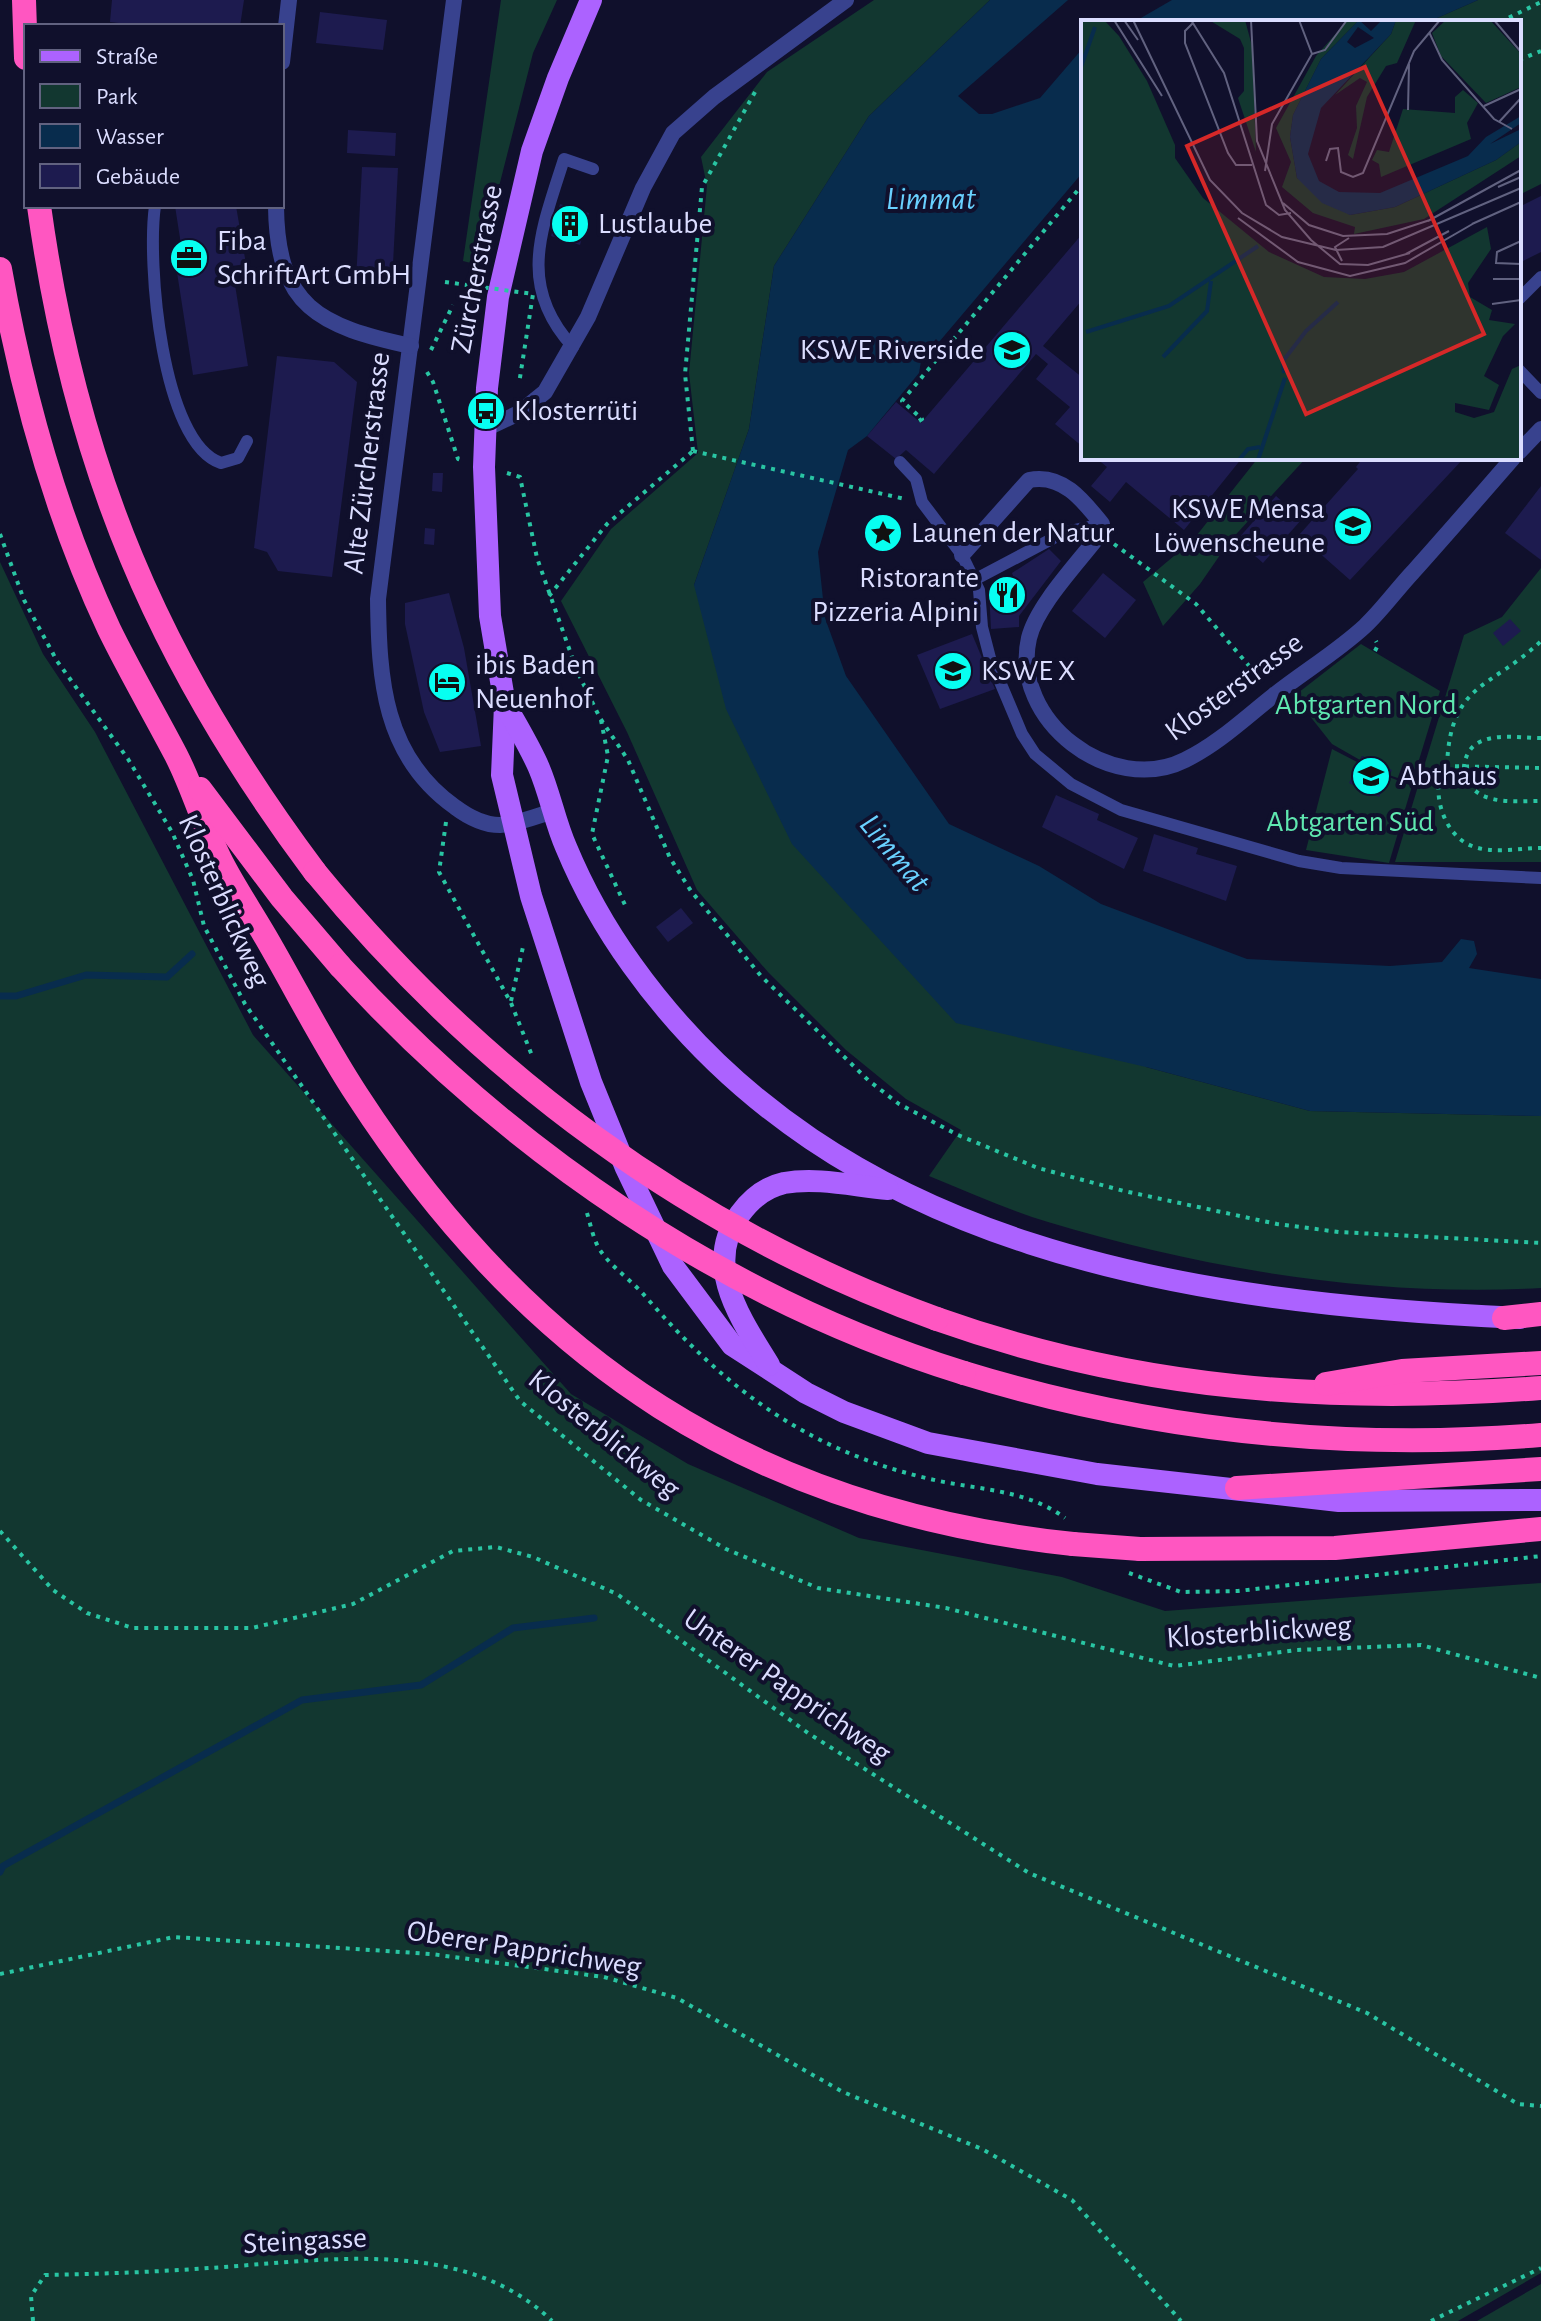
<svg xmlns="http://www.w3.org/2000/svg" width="1541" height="2321" viewBox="0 0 1541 2321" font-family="'Alegreya Sans',sans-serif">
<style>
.green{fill:#123730}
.water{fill:#082c4d}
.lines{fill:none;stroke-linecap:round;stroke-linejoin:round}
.stream{stroke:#082c4d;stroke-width:7}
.building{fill:#1d1b4f}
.path{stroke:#29c5a3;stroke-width:4;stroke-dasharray:4 6;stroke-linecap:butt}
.service{stroke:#38428e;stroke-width:12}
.minor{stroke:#38428e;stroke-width:16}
.primary{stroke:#ac62ff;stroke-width:22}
.motorway{stroke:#ff56c1;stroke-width:24}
.path-bridge{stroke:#29c5a3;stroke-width:4;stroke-dasharray:4 6;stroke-linecap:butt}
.motorway-bridge{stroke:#ff56c1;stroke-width:24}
.labels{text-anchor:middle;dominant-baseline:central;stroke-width:8;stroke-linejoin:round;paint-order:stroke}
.poi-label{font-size:30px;fill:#dbddff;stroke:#10102c;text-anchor:start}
.street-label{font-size:30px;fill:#dbddff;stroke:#10102c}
.park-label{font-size:30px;fill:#5fe7b0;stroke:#10102c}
.water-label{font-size:32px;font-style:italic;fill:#69d1ff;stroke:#10102c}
.inset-river{fill:none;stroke:#082c4d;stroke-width:4}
.inset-road{fill:none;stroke:#616280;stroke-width:2}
.view{fill:#d62828;fill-opacity:0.15;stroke:#d62828;stroke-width:4}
.inset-edge{fill:none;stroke:#dbddff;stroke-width:4}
</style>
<rect width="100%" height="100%" fill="#10102c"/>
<g class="green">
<path d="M501,0H557L533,53L479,265L463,261Z"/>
<path d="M874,0H990L869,116L774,266L749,429L694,585L1146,1067L1310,1111L1541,1116V1288C1375,1297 1207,1270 1048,1222C1008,1210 969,1192 929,1176L961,1130L906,1099L846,1050L768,972L697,890L627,732L561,601L611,529L698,453L689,373L707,186L701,157L767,72Z"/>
<path d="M1478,0H1541V184L1519,195V22H1428Z"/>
<path d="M1258,458H1306L1229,542L1200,584L1163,626L1143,582L1193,540Z"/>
<path d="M0,562L43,654L95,732L253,1035L571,1394L688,1464L859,1538L1062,1577L1165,1611L1541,1583V2273L1458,2321H0Z"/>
<path d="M1541,568V862H1395L1464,635L1502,617Z"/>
<path d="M1361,644L1440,691L1412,783L1389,775L1391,770L1362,756L1360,760L1332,744L1294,696Z"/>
<path d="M1332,749L1359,763L1350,783L1379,796L1389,777L1412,786L1389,863L1306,850Z"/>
<path d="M1541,2284V2321H1477Z"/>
</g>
<g class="water">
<path d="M990,0H1068L958,96L979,114H992L1040,98L1083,48V172L939,342L936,339L922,355L919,373L867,436L848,450L818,552L825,618L846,676L949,824L1039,866L1101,904L1247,959L1390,966L1442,962L1461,939L1474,941L1477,954L1469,968L1541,979V1116L1310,1111L1146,1067L956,1023L792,844L726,709L694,585L749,429L774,266L869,116Z"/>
<path d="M1172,0H1478L1428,22H1134Z"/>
</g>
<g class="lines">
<g class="stream">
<path d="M0,996H16L86,975L167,977L192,954"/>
<path d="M0,1872L3,1866L302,1700L421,1685L513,1628L594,1618"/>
</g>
</g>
<g class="building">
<path d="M112,0H244L240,26H145L110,22Z"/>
<path d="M320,12L387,20L383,50L316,43Z"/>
<path d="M348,130L396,133L395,156L347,153Z"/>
<path d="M362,167L398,168L392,283L356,281Z"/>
<path d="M1541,196V252L1519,263V207Z"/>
<path d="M560,204L589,213L580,245L551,236Z"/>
<path d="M175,206H236L246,264L232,266L248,366L193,375L174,253L182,251Z"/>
<path d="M1083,233V299L1043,346L1083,378V447L1055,424L1070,407L1036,379L1048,364L1036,354L934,474L906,450L896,459L867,436L896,402L921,423Z"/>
<path d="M277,356L334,362L357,382L332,577L278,571L267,552L254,548Z"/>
<path d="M1096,458H1242L1184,530L1126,482L1110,502L1091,486L1107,467Z"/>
<path d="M1363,458H1464L1350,580L1299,535L1358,469L1356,467Z"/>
<path d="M433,473H443L442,492L432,491Z"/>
<path d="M1541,486V560L1505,533Z"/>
<path d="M1276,496L1302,519L1263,563L1237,540Z"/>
<path d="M425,528L435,529L434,545L424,544Z"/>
<path d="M1049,549L1061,561L1019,616V627L991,629L989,590L1017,588L1012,573Z"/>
<path d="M1103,573L1136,600L1105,638L1072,611Z"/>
<path d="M449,593L464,648L481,746L440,752L424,712L405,624V603Z"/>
<path d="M1510,619L1521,631L1503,646L1493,633Z"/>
<path d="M972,634L995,689L940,709L917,655Z"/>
<path d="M1362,756L1392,770L1379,797L1349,783Z"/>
<path d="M1056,795L1099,814L1097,820L1138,838L1124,869L1042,827Z"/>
<path d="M1154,834L1198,848L1196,854L1237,866L1226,901L1143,871Z"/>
<path d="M681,908L693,923L668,942L656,927Z"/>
</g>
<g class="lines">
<g class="path">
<path d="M1500,22L1541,2"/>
<path d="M1519,60L1541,51"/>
<path d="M431,350L453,305"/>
<path d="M427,372L433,382L458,459L464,461"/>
<path d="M919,421L922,419L902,401L1083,184"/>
<path d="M693,451L685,374L702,187L755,92"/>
<path d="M693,451L905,499"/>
<path d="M507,473L520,477L537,558L577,671L600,718L628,760L670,858L691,891L761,976L868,1080L899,1104L958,1135L1038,1168L1124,1191L1277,1224L1339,1232L1541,1243"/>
<path d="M0,534L24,600L57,661L128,759L172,832L193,880L204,926L245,1004L520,1401L641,1500L726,1549L818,1588L946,1608L1174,1666L1297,1650L1421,1645L1541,1678"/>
<path d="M1114,544L1196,604L1262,681"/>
<path d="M549,596L607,524L693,451"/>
<path d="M1375,651L1378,645L1376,641"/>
<path d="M601,720L608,756L592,834L625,905"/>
<path d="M1541,738C1513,738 1469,728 1464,766C1467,807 1511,801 1541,801"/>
<path d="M1443,766C1431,792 1443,835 1472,846C1491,854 1521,848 1541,848"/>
<path d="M1445,766L1541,768"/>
<path d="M1447,766C1450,682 1491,689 1541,641"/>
<path d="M1416,781L1429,780L1439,771"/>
<path d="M446,822L439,872L511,1003L533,1058"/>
<path d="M511,1001L523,947"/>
<path d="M587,1213C591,1226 594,1243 602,1253C614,1269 632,1281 645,1296C725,1388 805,1449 926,1478C973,1490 1025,1488 1065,1518"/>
<path d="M0,1531L53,1590L87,1613L133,1628H252L353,1604L453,1551L496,1547L533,1557L617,1594L808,1733L1029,1873L1367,2013L1518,2104L1541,2106"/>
<path d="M1129,1573L1181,1592L1238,1591L1541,1556"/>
<path d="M0,1974L174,1937L431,1954L604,1977L677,1998L843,2092L982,2149L1072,2200L1181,2321"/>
<path d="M33,2321L31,2296L45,2275C100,2274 155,2272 209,2268C321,2261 464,2235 552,2321"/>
<path d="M1431,2321L1541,2268"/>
</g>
<g class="service">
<path d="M155,206C147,261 161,443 221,463L238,458L247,441"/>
<path d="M1519,299L1541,277"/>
<path d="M573,347C516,285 542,229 564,159L593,169"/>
<path d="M1519,370L1541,393"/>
<path d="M900,462L916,479L922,502L962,555L979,590L982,627L990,658L1022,734L1035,754L1071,784L1121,810L1299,861L1341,868L1541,878"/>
<path d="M974,580L1065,532L1102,524"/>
</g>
<g class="minor">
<path d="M454,0L378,599C379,679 383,756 455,807C467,816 484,825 500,825C517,824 537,816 553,811"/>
<path d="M282,62L289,0"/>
<path d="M276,206C277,307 319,326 411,346"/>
<path d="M485,429L519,413L545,392L588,317L643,188L673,133L714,97L846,0"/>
<path d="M1519,452L1541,429"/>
<path d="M962,555L1029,480C1062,473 1083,500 1102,524L1100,534C1079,562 1037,605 1029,638C1010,720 1111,797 1185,760C1218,744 1245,718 1273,696C1303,672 1337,652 1365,626C1382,610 1397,589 1413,572C1447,534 1480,496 1513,458"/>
</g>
<g class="primary">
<path d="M591,0L558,78L532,151L498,297L487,388L484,467L490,616L505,705L502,775L531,896L591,1082L626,1168L673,1266L732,1345L806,1393L844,1412L928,1443L1097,1474L1339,1501L1541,1500"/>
<path d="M506,706C517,726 530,747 539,768C550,794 555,822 566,847C583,888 606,929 632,965C837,1252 1193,1303 1520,1318"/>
<path d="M769,1365C741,1319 702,1265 740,1214C751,1199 766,1187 784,1183C817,1177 854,1186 888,1189"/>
</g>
<g class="motorway">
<path d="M24,0L26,58"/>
<path d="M39,206C75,467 158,662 315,872"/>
<path d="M0,269C22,393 55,514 109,629C130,672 154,713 176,755C194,790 204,828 222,863C237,892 256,919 272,948C300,997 326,1048 357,1095C531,1363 754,1510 1073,1544"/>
<path d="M200,789L282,898L340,966"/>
<path d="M1504,1318L1541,1314"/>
<path d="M937,1319C1137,1390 1331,1404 1541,1388"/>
<path d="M964,1373C1153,1431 1344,1451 1541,1435"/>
<path d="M1326,1384L1402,1371L1541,1363"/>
<path d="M1237,1488L1541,1469"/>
<path d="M1140,1549L1335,1548L1541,1529"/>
</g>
<path class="path-bridge" d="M445,282L533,294L519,384"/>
<g class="motorway-bridge">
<path d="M315,872C481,1074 690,1230 937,1319"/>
<path d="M340,966C509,1151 723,1298 964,1373"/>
<path d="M1073,1544L1140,1549"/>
</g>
</g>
<defs>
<g id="building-disc" transform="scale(2)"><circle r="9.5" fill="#07fff1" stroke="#10102c"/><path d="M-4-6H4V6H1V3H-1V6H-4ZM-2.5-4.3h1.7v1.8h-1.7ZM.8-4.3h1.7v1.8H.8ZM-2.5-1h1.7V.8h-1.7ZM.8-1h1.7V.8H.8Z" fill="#111"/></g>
<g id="office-disc" transform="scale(2)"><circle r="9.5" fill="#07fff1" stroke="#10102c"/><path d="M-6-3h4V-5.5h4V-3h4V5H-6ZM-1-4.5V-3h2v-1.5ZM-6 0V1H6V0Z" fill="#111"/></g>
<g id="school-disc" transform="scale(2)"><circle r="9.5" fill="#07fff1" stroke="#10102c"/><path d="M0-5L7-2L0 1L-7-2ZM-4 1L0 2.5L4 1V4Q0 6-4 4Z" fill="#111"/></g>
<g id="bus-disc" transform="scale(2)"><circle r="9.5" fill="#07fff1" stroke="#10102c"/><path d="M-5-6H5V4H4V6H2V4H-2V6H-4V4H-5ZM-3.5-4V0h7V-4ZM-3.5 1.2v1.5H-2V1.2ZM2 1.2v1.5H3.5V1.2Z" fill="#111"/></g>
<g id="sight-disc" transform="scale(2)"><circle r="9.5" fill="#07fff1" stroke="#10102c"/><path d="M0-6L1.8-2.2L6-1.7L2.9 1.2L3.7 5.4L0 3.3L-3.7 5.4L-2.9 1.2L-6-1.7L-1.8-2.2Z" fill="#111"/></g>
<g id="restaurant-disc" transform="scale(2)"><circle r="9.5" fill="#07fff1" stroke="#10102c"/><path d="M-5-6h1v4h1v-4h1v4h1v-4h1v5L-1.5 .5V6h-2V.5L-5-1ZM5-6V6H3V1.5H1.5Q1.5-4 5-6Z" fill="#111"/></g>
<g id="hotel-disc" transform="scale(2)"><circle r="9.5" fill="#07fff1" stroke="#10102c"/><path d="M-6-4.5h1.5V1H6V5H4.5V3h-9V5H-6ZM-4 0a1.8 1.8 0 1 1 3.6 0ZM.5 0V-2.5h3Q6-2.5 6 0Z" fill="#111"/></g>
</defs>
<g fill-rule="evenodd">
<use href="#building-disc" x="570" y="224"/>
<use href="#office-disc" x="189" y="258"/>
<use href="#school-disc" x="1012" y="350"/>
<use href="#bus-disc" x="486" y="411"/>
<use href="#school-disc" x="1353" y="526"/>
<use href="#sight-disc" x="883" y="533"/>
<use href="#restaurant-disc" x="1007" y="595"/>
<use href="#school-disc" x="953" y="671"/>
<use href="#hotel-disc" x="447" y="682"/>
<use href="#school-disc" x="1371" y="776"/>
</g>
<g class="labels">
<g class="poi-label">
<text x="598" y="224">Lustlaube</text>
<text x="217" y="241">Fiba<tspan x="217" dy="34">SchriftArt GmbH</tspan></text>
<text x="984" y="350" text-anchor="end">KSWE Riverside</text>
<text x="514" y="411">Klosterrüti</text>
<text x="1325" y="509" text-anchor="end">KSWE Mensa<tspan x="1325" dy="34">Löwenscheune</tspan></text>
<text x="911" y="533">Launen der Natur</text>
<text x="979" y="578" text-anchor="end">Ristorante<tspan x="979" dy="34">Pizzeria Alpini</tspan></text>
<text x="475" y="665">ibis Baden<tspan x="475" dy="34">Neuenhof</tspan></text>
<text x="981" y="671">KSWE X</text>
<text x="1399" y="776">Abthaus</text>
</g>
<g class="street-label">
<text transform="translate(477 269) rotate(-79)">Zürcherstrasse</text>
<text transform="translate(367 463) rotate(-83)">Alte Zürcherstrasse</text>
<text transform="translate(1234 687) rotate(-36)">Klosterstrasse</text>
<text transform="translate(224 901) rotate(66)">Klosterblickweg</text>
<text transform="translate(604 1434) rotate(39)">Klosterblickweg</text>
<text transform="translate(1259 1632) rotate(-4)">Klosterblickweg</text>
<text transform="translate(787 1686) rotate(35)">Unterer Papprichweg</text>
<text transform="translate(524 1949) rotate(9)">Oberer Papprichweg</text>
<text transform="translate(305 2241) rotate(-3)">Steingasse</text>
</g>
<g class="park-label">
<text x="1366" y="705">Abtgarten Nord</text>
<text x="1350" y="822">Abtgarten Süd</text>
</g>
<g class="water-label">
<text x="931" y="199">Limmat</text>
<text transform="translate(895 853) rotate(50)">Limmat</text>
</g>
</g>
<g transform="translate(1081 20)">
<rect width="440" height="440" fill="#10102c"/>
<path d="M0,0H23L38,16L66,61L94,125V138L122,178L188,232L243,257L284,259L323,252L406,207L410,229L387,263L389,277L411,290L408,300L434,304L422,316L403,356L418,365L408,390L374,383V392L393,398L413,392L431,349L440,345V440H0ZM128,0H164L171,26L175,132L157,78L163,71V28L159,19ZM278,0L240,39L212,95L209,117L216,158L269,195L314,187L415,140L440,122V136L343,199L273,214L274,207L232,193L201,167L210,142L195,108L235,36L266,1ZM315,0H335L316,43L305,46L286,77L272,139L267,135L276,108L275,86L286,62L279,58L254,75L310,14ZM365,0H409L440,34V67L405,83L360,36L351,13ZM382,70L397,83L386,103L390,119L300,157L298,144L291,140L296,130L308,132L322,89L374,93V77Z" fill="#123730"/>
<path d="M278,0L290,11L301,0H315L310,14L240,88L227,134L238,161L258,172L299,173L387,136L405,117L440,96V103L409,124L440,109V122L415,140L314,187L269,195L241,183L216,158L209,117L212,95L240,39ZM277,7L293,18L274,28L266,22Z" fill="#082c4d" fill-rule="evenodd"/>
<path class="inset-river" d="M0,47L14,7M5,312L88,286L177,226M82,337L126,291L130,261M203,353L202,341L225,311L257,282M158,440L167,429L179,427M177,440L204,358"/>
<path class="inset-road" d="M33,0L81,76M43,0L57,20M52,0L129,160L161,193L201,217L255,230L302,227L440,168M110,0L143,53L185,185L198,195L210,193M170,0L176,121L204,190L230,220L259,244L287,245L329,233M413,0L440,32M112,3L104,11V23L147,133L155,145H171M348,12L361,40L413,99L431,109M231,34L244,30L266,0M403,86L440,69M327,90L328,44M418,102L440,78M245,141L249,129L257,128L260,152L272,157L282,153L333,31L359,0M184,151L191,104L231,34L218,0M417,167L440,157M202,183L228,205L262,216L306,214L349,200M157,198L217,242L269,256L324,243L395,202M347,201L440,150M391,204L440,182M440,221L416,232L415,243L440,244M325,234L368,211M261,241L254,227L268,218M412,259H440M411,284L440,280"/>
<path class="view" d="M284,47L403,314L225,394L106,126Z"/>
<rect width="440" height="440" class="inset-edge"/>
</g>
<rect x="24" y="24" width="260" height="184" fill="#10102c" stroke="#616280" stroke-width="2"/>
<rect x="40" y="50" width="40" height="12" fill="#ac62ff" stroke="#616280" stroke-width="2"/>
<text x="96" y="64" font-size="24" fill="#dbddff">Straße</text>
<rect x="40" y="84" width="40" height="24" fill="#123730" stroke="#616280" stroke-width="2"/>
<text x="96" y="104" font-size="24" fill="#dbddff">Park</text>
<rect x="40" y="124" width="40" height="24" fill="#082c4d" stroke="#616280" stroke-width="2"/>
<text x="96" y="144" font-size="24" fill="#dbddff">Wasser</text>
<rect x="40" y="164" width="40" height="24" fill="#1d1b4f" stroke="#616280" stroke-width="2"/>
<text x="96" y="184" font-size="24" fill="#dbddff">Gebäude</text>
</svg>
